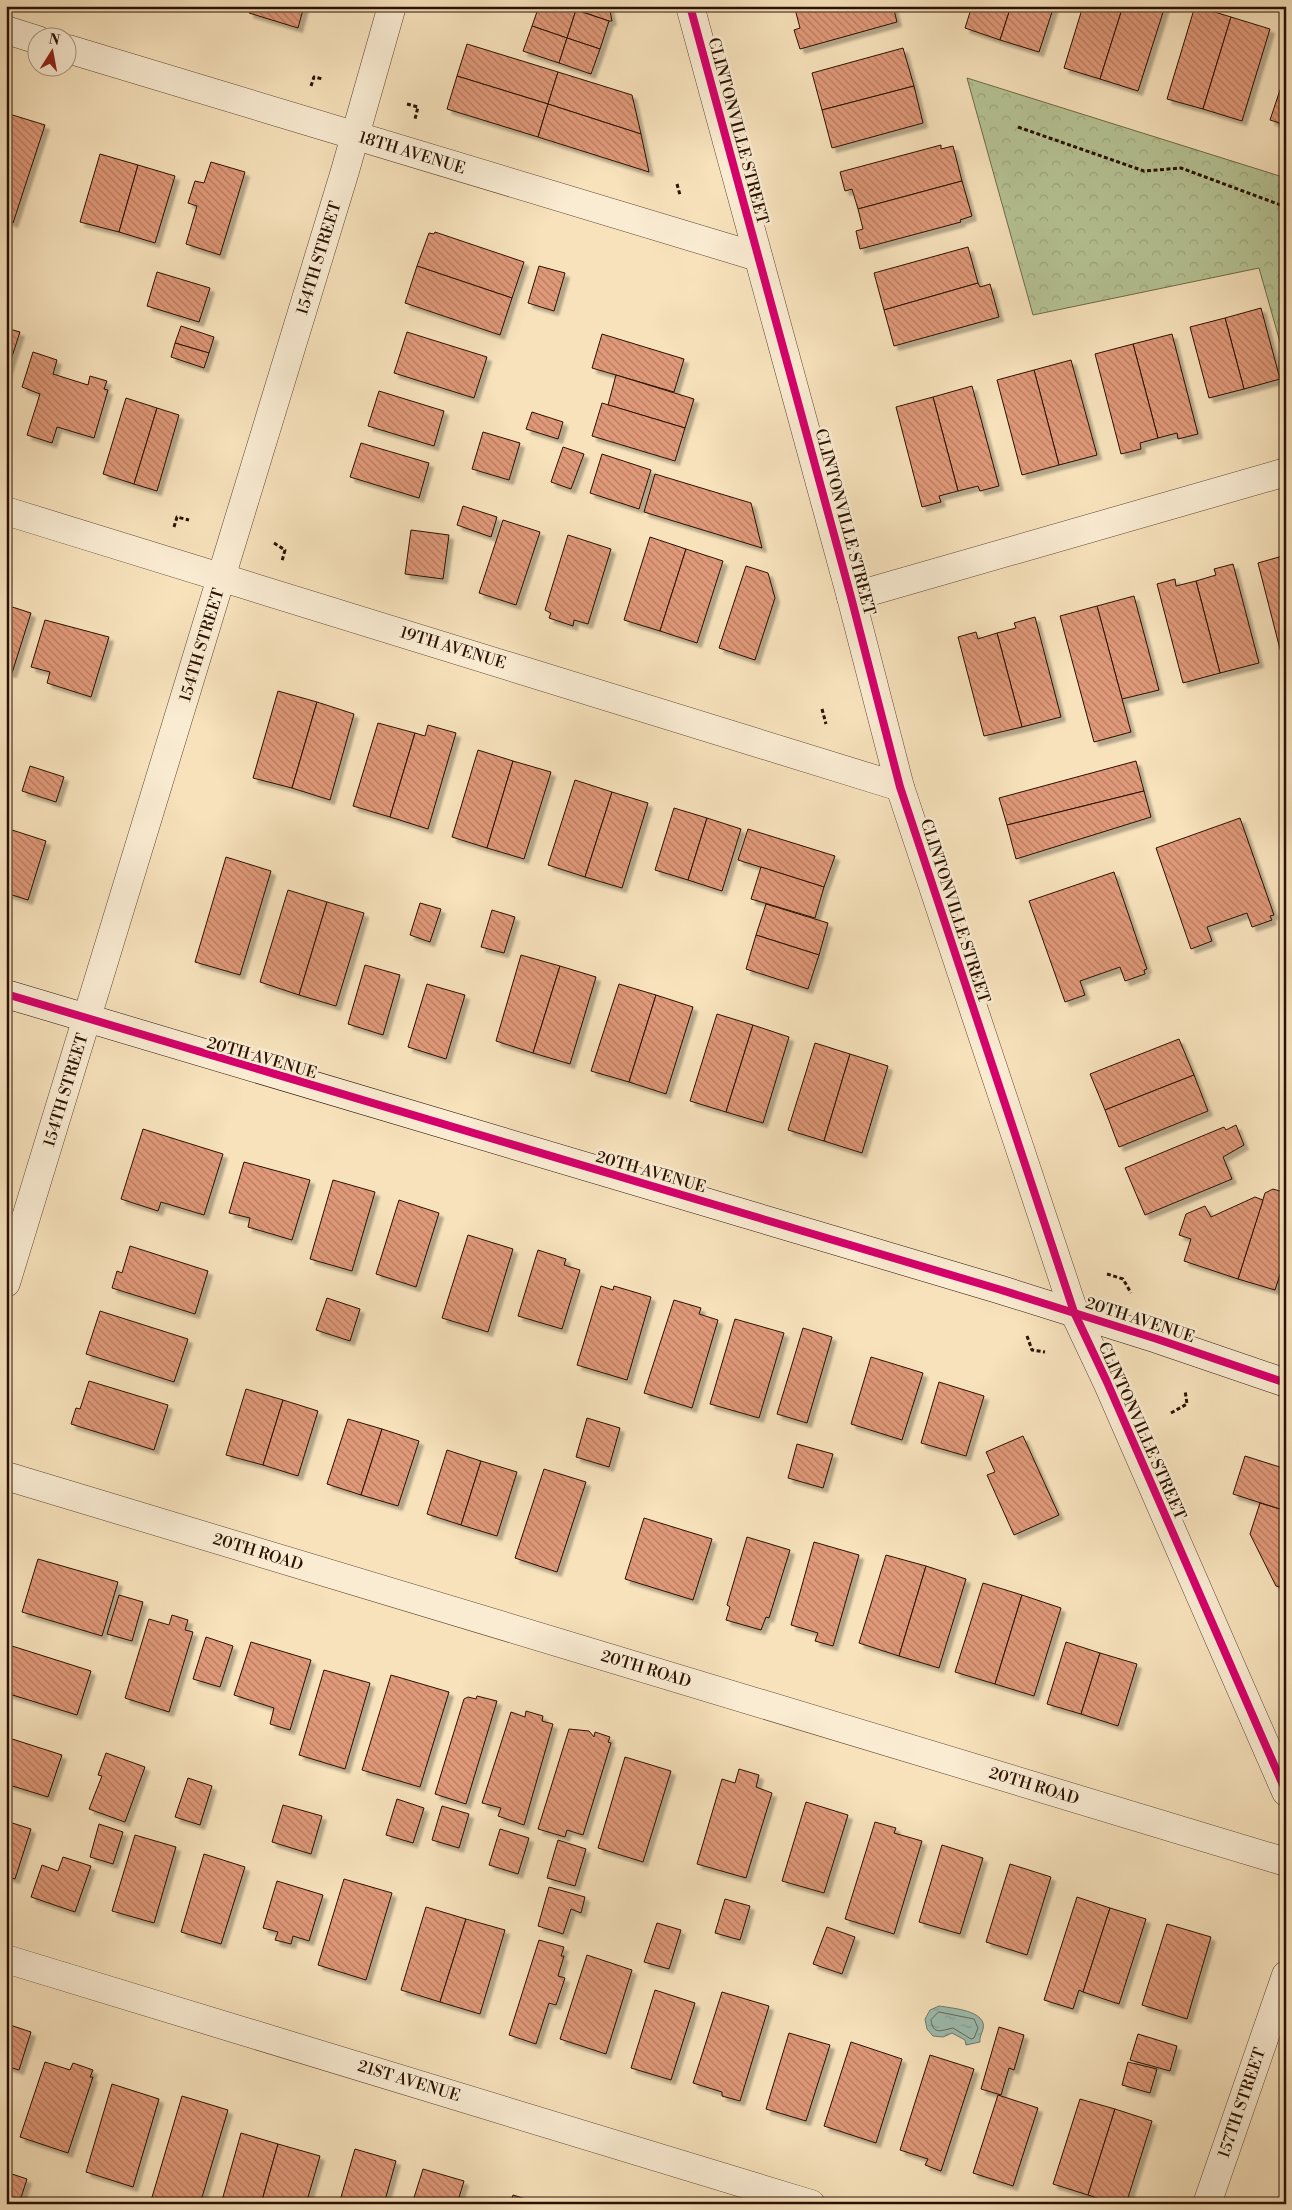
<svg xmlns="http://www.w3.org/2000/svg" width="1292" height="2210" viewBox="0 0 1292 2210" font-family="'Libre Bodoni',serif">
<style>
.park{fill:url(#park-crowns);stroke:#706a4b}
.water{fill:url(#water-ripples);stroke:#6f796a}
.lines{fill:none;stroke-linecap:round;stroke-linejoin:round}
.shore{stroke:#646858;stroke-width:1}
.building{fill:url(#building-back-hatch);stroke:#2a1100;filter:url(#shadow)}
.street-casing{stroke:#5d452f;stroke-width:29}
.secondary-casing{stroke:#2a1100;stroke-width:29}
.path{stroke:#2a1100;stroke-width:3;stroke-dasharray:4 2.5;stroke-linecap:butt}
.street{stroke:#faecd3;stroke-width:28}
.secondary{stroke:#faecd3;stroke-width:28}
.cycleway-casing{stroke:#faecd3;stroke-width:11}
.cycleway{stroke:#d6006c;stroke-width:8}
.labels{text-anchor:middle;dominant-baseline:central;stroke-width:5;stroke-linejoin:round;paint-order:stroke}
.street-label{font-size:16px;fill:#2a1100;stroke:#faecd3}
</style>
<defs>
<pattern id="park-crowns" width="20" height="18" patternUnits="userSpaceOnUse" patternTransform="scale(1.25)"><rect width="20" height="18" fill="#b6c496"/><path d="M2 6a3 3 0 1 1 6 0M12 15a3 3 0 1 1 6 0" fill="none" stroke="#9da780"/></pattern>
<pattern id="water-ripples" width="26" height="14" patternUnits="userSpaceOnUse" patternTransform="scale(1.25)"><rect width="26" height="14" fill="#9dbeb1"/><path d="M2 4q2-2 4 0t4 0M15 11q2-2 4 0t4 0" fill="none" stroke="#87a296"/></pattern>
<pattern id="building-back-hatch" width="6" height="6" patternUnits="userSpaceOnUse" patternTransform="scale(1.25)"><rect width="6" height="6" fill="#e09979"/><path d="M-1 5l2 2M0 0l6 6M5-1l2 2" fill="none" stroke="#b67b61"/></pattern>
<filter id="shadow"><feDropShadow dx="4.5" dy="4.5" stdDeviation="1" flood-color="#0004"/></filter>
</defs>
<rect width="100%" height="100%" fill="#f7e2bc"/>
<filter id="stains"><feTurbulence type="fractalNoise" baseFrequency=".004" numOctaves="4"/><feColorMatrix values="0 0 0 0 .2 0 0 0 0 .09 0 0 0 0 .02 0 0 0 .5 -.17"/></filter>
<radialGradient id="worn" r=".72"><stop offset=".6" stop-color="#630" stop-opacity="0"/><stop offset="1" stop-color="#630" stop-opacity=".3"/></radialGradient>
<path class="park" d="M967,78L1286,178V363L1259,268L1033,315Z"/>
<path class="water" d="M939,2006C951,2008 979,2010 983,2023C985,2030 979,2035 980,2042L966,2045L965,2040L952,2033L943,2037L933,2036L927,2029L925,2019L930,2010Z"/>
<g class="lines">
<path class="shore" d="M939,2012L974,2019L978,2028L974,2038L971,2039L953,2028C942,2030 933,2036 931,2020Z"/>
</g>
<g class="building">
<path d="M251,6H304L298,28L249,13Z"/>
<path d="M539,6H565L576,10L567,38L532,26Z"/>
<path d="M565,6H609L612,21H609Z"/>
<path d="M804,6H893L897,22L800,49L794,30L800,28L795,9Z"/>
<path d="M972,6H1011L1000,40L965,28Z"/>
<path d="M1011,6H1054L1039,52L1000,40Z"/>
<path d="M1083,6H1123L1100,79L1064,68Z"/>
<path d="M1123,6H1165L1138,91L1100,79Z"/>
<path d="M1195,6L1231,17L1203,109L1167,99Z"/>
<path d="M576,10L609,21L600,49L567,38Z"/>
<path d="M1231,17L1270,29L1242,121L1203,109Z"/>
<path d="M532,26L567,38L559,63L523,51Z"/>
<path d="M567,38L600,49L591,74L559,63Z"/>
<path d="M467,44L558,72L548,104L457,76Z"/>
<path d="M903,48L914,86L822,110L812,73Z"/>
<path d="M558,72L632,95L641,134L548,104Z"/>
<path d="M1286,72V125L1270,120Z"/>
<path d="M457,76L548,104L538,137L447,109Z"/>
<path d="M914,86L923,123L832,148L822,110Z"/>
<path d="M548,104L641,134L649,172L538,137Z"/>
<path d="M6,113L45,125L13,223L6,220Z"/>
<path d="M941,145V149L953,146L962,181L858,209L852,189L845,191L840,172Z"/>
<path d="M100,154L138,165L119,232L80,222Z"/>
<path d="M211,162L245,172L220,255L186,244L197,206L188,203L195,181L204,183Z"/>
<path d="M138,165L175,176L155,243L119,232Z"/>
<path d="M962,181L972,216L960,220L961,222L860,249L856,231L863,229L858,209Z"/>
<path d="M435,232L524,262L512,298L417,266L429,233L434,234Z"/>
<path d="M968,247L978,283L884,310L874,273Z"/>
<path d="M417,266L512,298L500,335L405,303Z"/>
<path d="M539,266L565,273L554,311L528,303Z"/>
<path d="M157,272L210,288L199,322L147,306Z"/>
<path d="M978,283L980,287L990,284L999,317L894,346L884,310Z"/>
<path d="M1261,308L1280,379L1244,389L1225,318Z"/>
<path d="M1225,318L1244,389L1209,398L1190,327Z"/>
<path d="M181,326L214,337L209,353L175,343Z"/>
<path d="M6,328L20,332L6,375Z"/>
<path d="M407,332L487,357L474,398L394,373Z"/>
<path d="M602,334L684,359L674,392L592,368Z"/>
<path d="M1172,334L1198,434L1178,439L1177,433L1158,438L1133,344Z"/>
<path d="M175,343L209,353L204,368L171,357Z"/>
<path d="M1133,344L1158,438L1140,443L1141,449L1121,454L1095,354Z"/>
<path d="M33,352L57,360L53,374L88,385L90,376L107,381L104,389L108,390L94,438L57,427L52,443L27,435L40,394L22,387Z"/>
<path d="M1071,360L1097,455L1059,465L1034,370Z"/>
<path d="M1034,370L1059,465L1022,475L997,380Z"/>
<path d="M616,375L694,399L685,428L608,405Z"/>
<path d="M972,386L999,486L980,491L978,486L958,491L933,397Z"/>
<path d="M379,391L444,411L434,446L368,426Z"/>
<path d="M933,397L958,491L939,496L941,502L922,507L896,407Z"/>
<path d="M126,398L157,408L134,484L103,474Z"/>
<path d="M602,403L685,428L675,461L592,436Z"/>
<path d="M157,408L179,415L157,491L134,484Z"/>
<path d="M532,412L563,422L558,439L526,429Z"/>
<path d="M483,432L520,443L509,480L472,469Z"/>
<path d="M361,443L429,463L419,498L350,477Z"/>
<path d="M563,447L584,454L571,489L551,482Z"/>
<path d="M602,454L651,470L639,509L590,493Z"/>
<path d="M655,474L751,503L762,548L644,512Z"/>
<path d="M463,506L497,517L491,537L457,525Z"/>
<path d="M503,520L540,532L516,605L479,593Z"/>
<path d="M411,530L449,535L443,579L405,574Z"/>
<path d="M568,535L611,549L588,624L574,620L573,626L549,618L551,613L545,610Z"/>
<path d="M650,537L686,549L660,631L624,620Z"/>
<path d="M686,549L723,561L697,643L660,631Z"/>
<path d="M1286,555V656L1282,657L1258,563Z"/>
<path d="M1233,564L1259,663L1220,673L1196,581L1216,575L1214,569Z"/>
<path d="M746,566L768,573L775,598L755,660L719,648Z"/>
<path d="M1175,579L1176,586L1196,581L1220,673L1183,683L1157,584Z"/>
<path d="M1134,596L1159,690L1122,699L1097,606Z"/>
<path d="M6,605L31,613L12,673L6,672Z"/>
<path d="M1097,606L1131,732L1094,742L1060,616Z"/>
<path d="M1035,617L1061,717L1022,727L997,633L1016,628L1014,623Z"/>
<path d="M45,620L109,637L91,697L47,683L50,672L31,667Z"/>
<path d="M976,632L978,639L997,633L1022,727L984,736L958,637Z"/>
<path d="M278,691L317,702L292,788L253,778Z"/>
<path d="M317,702L354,714L330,800L292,788Z"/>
<path d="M378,723L415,733L390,817L353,806Z"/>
<path d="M428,725L456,733L428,829L390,817L415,733L425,736Z"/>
<path d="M478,750L513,761L487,848L452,837Z"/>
<path d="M513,761L551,772L524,859L487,848Z"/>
<path d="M1136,761L1144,791L1007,825L999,798Z"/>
<path d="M30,766L64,777L56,802L22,791Z"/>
<path d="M575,780L612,792L585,877L548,865Z"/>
<path d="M1144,791L1151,817L1016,859L1007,825Z"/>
<path d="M612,792L648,803L622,888L585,877Z"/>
<path d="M674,808L707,818L688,880L655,870Z"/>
<path d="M707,818L741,829L722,891L688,880Z"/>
<path d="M1240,818L1274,915L1270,916L1272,920L1252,927L1247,913L1207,927L1212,941L1191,949L1156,848Z"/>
<path d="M6,828L46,841L28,900L6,893Z"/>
<path d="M748,829L835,856L824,887L738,860Z"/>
<path d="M226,857L271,871L240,975L195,962Z"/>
<path d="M761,867L824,887L815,918L751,899Z"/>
<path d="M1114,872L1147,969L1144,970L1145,974L1125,981L1120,967L1080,981L1085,995L1065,1002L1029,901Z"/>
<path d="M288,890L327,902L299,995L260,982Z"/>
<path d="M327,902L364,913L336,1006L299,995Z"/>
<path d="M420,903L441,909L430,942L410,935Z"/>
<path d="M766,904L828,923L819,955L756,935Z"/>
<path d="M492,910L515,917L504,953L481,947Z"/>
<path d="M756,935L819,955L808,989L746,969Z"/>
<path d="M521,955L560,966L533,1053L496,1041Z"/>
<path d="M365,965L400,975L383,1035L348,1024Z"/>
<path d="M560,966L596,977L570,1064L533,1053Z"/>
<path d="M427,984L465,995L446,1059L408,1047Z"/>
<path d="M619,984L656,995L629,1082L591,1071Z"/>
<path d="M656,995L693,1007L666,1094L629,1082Z"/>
<path d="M717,1014L753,1025L726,1112L690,1101Z"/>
<path d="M753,1025L789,1037L763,1123L726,1112Z"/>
<path d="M1179,1039L1194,1075L1105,1110L1090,1074Z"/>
<path d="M815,1043L850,1054L824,1141L788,1130Z"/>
<path d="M850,1054L888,1066L862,1153L824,1141Z"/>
<path d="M1194,1075L1208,1111L1119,1147L1105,1110Z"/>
<path d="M1236,1125L1244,1145L1223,1157L1232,1179L1145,1215L1125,1168L1224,1127L1226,1130Z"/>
<path d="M143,1129L223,1154L204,1215L161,1202L158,1211L121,1199Z"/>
<path d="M244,1162L310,1180L292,1240L248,1227L250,1218L229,1213Z"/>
<path d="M333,1180L375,1192L352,1271L310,1259Z"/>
<path d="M1273,1189L1286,1193V1256L1275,1290L1238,1279L1265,1193Z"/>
<path d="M1255,1197L1263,1200L1238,1279L1184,1261L1191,1239L1179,1235L1186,1214L1205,1206L1211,1217Z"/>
<path d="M399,1200L439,1213L416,1287L376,1274Z"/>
<path d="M468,1235L513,1249L488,1332L442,1318Z"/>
<path d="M130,1246L208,1271L195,1314L112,1288L117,1271L122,1273Z"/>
<path d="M538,1250L566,1259L564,1265L580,1270L562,1329L518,1316Z"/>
<path d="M601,1286L613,1290L614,1286L651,1297L627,1380L577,1365Z"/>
<path d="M327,1298L360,1309L350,1341L316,1330Z"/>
<path d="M674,1300L701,1308L699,1314L718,1320L692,1408L644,1393Z"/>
<path d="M100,1311L188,1339L174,1382L86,1354Z"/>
<path d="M735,1319L784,1333L759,1418L710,1404Z"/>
<path d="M803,1328L832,1337L807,1423L777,1414Z"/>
<path d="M871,1357L923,1373L902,1440L851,1424Z"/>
<path d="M89,1381L168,1405L154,1450L71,1424L76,1408L80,1409Z"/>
<path d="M939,1382L984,1396L966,1456L921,1443Z"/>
<path d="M246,1389L283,1400L263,1465L226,1455Z"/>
<path d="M283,1400L318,1411L298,1476L263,1465Z"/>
<path d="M587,1418L620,1428L609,1467L576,1457Z"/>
<path d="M348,1419L382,1429L361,1495L327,1484Z"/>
<path d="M382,1429L419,1441L398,1506L361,1495Z"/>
<path d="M1023,1436L1059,1515L1014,1535L987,1475L995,1472L986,1452Z"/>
<path d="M797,1444L833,1454L823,1488L788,1478Z"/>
<path d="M447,1450L481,1461L461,1525L427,1514Z"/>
<path d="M1245,1456L1286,1469V1511L1233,1494Z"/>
<path d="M481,1461L517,1472L497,1536L461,1525Z"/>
<path d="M544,1469L586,1482L557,1572L515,1558Z"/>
<path d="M1260,1503L1286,1511V1589L1276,1586L1250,1534Z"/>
<path d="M644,1518L712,1539L693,1600L625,1579Z"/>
<path d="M747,1537L790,1550L769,1618L766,1617L761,1630L726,1620L730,1607L727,1605Z"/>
<path d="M814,1542L859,1555L833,1646L815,1641L818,1633L791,1625Z"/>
<path d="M886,1555L926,1566L899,1656L859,1643Z"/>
<path d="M38,1559L118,1582L102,1636L22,1612Z"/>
<path d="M926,1566L966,1579L939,1668L899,1656Z"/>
<path d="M983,1583L1022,1595L995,1684L955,1672Z"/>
<path d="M119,1595L143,1602L132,1641L107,1634Z"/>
<path d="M1022,1595L1061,1608L1034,1696L995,1684Z"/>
<path d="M172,1615L188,1620L185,1630L193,1632L169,1712L125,1698L149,1619L169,1625Z"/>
<path d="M206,1637L233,1646L220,1687L193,1679Z"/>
<path d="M251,1642L311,1660L290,1730L270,1724L274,1708L234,1695Z"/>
<path d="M1066,1642L1100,1653L1081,1714L1047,1704Z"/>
<path d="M12,1646L91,1671L77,1715L6,1693V1663Z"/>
<path d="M1100,1653L1137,1664L1118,1726L1081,1714Z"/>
<path d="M324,1670L370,1683L345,1769L299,1755Z"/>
<path d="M391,1675L449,1692L420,1787L362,1770Z"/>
<path d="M477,1696L497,1701L466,1804L435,1794L464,1699L468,1697L476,1699Z"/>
<path d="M526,1711L543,1716L542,1721L553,1724L524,1825L498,1816L501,1808L482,1803L511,1712L525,1717Z"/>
<path d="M569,1729L589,1731L594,1737L595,1732L610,1737L608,1742L611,1743L583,1835L567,1830L565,1837L538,1829Z"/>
<path d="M6,1737L62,1755L48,1797L6,1784Z"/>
<path d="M106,1753L145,1767L125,1822L89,1809L102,1776L98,1775Z"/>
<path d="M625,1757L671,1771L643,1862L598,1848Z"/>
<path d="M739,1769L759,1775L756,1787L772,1793L746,1878L697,1864L722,1779L735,1783Z"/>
<path d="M188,1778L212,1786L200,1825L175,1817Z"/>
<path d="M397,1799L424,1808L413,1843L386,1835Z"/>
<path d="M806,1802L848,1815L824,1893L782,1881Z"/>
<path d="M283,1805L322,1816L311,1854L272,1842Z"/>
<path d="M442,1806L469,1814L459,1848L432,1840Z"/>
<path d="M6,1821L31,1829L15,1879L6,1876Z"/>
<path d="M875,1822L896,1828L894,1833L922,1841L894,1934L845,1919Z"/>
<path d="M99,1824L123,1832L113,1864L90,1857Z"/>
<path d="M500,1829L529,1838L518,1874L489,1865Z"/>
<path d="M135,1835L176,1847L154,1923L112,1911Z"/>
<path d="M558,1840L586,1849L575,1886L547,1878Z"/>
<path d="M942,1845L983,1858L960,1934L919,1922Z"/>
<path d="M204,1854L245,1867L221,1944L181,1932Z"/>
<path d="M63,1857L91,1866L75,1912L31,1897L42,1865L58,1871Z"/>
<path d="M1010,1864L1051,1877L1027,1955L986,1942Z"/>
<path d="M344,1879L392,1893L366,1980L318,1965Z"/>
<path d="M277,1881L323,1895L309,1941L293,1936L291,1944L275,1940L278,1932L263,1928Z"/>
<path d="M549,1887L585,1897L581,1913L571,1909L563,1934L538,1926Z"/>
<path d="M1077,1897L1110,1908L1083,1992L1079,1990L1073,2009L1044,2000Z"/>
<path d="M725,1899L750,1906L740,1940L715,1933Z"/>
<path d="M426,1907L466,1919L440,2002L401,1990Z"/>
<path d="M1110,1908L1146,1919L1119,2004L1083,1992Z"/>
<path d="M466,1919L505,1930L480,2014L440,2002Z"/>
<path d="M657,1923L681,1930L669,1969L644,1962Z"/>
<path d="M1167,1924L1211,1937L1187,2019L1142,2005Z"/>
<path d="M827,1927L855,1937L842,1974L813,1964Z"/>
<path d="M539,1940L564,1947L561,1956H564L558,1976L565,1978L556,2005L549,2003L536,2044L509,2035Z"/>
<path d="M587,1955L632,1970L606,2054L560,2039Z"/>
<path d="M655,1990L695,2003L671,2080L631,2068Z"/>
<path d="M722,1992L769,2006L740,2101L722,2096V2092L693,2083Z"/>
<path d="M10,2025L31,2032L19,2070L6,2066V2038Z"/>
<path d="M999,2027L1024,2035L1014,2070L1009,2068L1001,2095L981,2089Z"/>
<path d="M789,2033L830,2045L806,2121L766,2109Z"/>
<path d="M1138,2034L1177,2046L1170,2071L1130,2060Z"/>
<path d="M851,2042L902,2059L876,2143L824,2126Z"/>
<path d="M930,2055L974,2069L941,2171L925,2165L928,2159L900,2150Z"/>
<path d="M45,2062L70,2070L73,2063L93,2070L90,2077H93L68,2153L20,2137Z"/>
<path d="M1128,2062L1157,2069L1150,2093L1122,2085Z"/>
<path d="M112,2084L159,2099L133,2187L86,2172Z"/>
<path d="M998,2095L1038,2108L1013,2186L973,2173Z"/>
<path d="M182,2096L228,2110L200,2204H150Z"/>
<path d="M1080,2099L1115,2109L1088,2195L1053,2184Z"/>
<path d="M1115,2109L1152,2121L1126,2204H1115L1088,2195Z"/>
<path d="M241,2133L278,2144L261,2204H221Z"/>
<path d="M278,2144L320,2156L306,2204H261Z"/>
<path d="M355,2149L396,2161L384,2204H339Z"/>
<path d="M423,2169L464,2181L457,2204H412Z"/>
<path d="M6,2172L27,2179L19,2204H6Z"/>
<path d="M513,2195L542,2204H510Z"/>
</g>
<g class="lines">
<g class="street-casing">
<g id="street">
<path d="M690,6L851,597L900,787L1074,1312L1107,1382L1286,1792"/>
<path d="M6,30L38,40"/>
<path d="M68,49L758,257"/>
<path d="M6,511L900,787"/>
<path d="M851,597L1286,472"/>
<path d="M6,1283L345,171L392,6"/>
<path d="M6,1476L1286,1862"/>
<path d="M6,1959L811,2204"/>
<path d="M1207,2204L1286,1975"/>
</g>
</g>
<g class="secondary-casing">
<path id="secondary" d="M6,994L998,1289L1157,1339L1286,1383"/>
</g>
<g class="path">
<path d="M311,86L314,77L323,79"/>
<path d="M407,104L418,107L415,119"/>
<path d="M1018,127L1144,171L1181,168L1286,207"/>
<path d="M677,184L680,195"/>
<path d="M174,527L177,517L189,520"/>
<path d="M274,543L285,550L282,561"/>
<path d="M822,709L826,724"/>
<path d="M1107,1274L1123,1279L1131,1293"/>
<path d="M1027,1336L1032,1350L1045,1352"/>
<path d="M1171,1413L1187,1404L1185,1390"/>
</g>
<use href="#street" class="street"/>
<use href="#secondary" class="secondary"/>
<g class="cycleway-casing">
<g id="cycleway">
<path d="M690,6L851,597L900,787L1074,1312L1107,1382L1286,1792"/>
<path d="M6,994L998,1289L1157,1339L1286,1383"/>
</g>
</g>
<use href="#cycleway" class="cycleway"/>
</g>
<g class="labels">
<g class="street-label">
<text transform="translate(738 131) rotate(75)">CLINTONVILLE STREET</text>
<text transform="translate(412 153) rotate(17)">18TH AVENUE</text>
<text transform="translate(319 258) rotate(-73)">154TH STREET</text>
<text transform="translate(845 522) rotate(75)">CLINTONVILLE STREET</text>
<text transform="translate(202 645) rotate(-73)">154TH STREET</text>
<text transform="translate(453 648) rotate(17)">19TH AVENUE</text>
<text transform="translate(955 911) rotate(72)">CLINTONVILLE STREET</text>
<text transform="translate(262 1058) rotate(16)">20TH AVENUE</text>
<text transform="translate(66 1090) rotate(-73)">154TH STREET</text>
<text transform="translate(651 1172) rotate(16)">20TH AVENUE</text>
<text transform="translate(1140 1320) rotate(18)">20TH AVENUE</text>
<text transform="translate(1142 1431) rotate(66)">CLINTONVILLE STREET</text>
<text transform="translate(258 1552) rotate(17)">20TH ROAD</text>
<text transform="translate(646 1669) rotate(17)">20TH ROAD</text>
<text transform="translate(1034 1786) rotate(17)">20TH ROAD</text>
<text transform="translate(409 2081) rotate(17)">21ST AVENUE</text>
<text transform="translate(1242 2103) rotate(-71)">157TH STREET</text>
</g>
</g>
<rect width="1292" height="2210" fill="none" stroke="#f7e2bc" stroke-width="25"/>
<rect x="8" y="8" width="1277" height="2195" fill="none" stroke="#2a1100" stroke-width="2.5"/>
<rect x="12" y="12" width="1267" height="2185" fill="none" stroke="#2a1100"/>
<g transform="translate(52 52) rotate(11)"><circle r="24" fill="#faecd3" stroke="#a7947f"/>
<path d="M0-4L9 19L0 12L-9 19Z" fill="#8f2418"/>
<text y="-8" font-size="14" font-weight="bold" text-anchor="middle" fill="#2a1100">N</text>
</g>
<rect width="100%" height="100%" filter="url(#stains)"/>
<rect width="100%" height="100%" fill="url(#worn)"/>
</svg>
